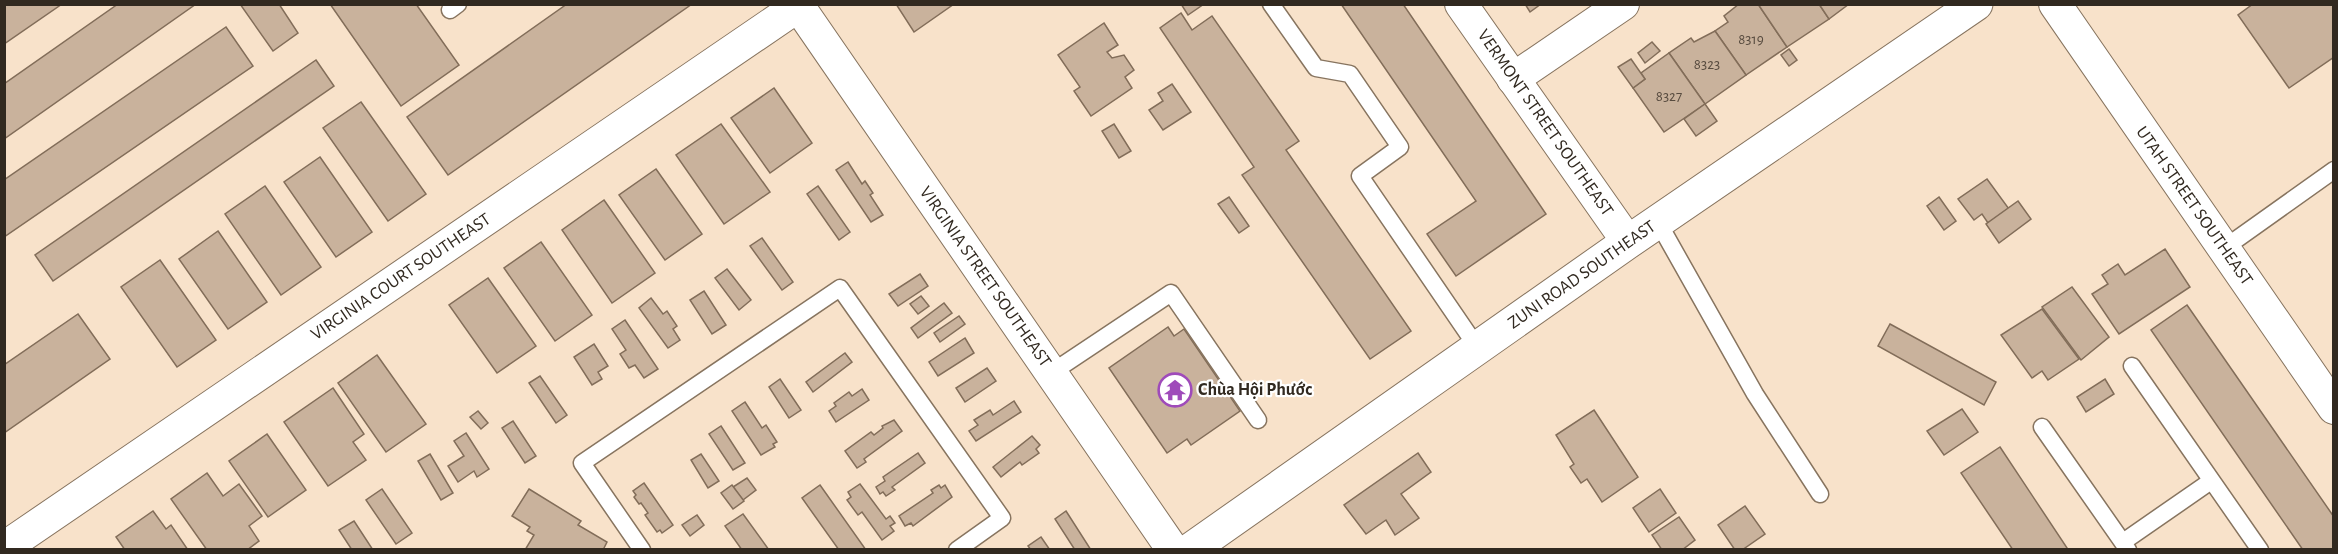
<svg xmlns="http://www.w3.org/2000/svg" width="2338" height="554" viewBox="0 0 2338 554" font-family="'Alegreya Sans',sans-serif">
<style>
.building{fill:#c9b29c;stroke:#826d59;stroke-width:1.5}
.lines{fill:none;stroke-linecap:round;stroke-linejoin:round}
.service-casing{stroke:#87745f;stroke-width:19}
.minor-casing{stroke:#87745f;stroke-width:34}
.tertiary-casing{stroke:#87745f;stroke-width:35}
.service{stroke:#fff;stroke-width:16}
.minor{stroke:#fff;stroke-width:32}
.tertiary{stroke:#fff;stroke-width:33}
.labels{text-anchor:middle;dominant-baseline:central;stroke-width:4.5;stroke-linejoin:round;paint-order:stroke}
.number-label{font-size:15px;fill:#574b3f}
.street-label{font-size:18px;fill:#312920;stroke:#fff}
.poi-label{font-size:18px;font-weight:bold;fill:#312920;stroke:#fff;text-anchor:start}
</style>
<rect width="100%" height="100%" fill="#f8e2ca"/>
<g class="building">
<path d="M4,4H62L4,44Z"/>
<path d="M118,4H196L4,139V84Z"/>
<path d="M240,4H279L298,33L273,51Z"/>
<path d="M330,4H416L459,65L401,106Z"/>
<path d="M567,4H692L448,175L407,117Z"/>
<path d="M896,4H954L914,32Z"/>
<path d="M1181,4H1204L1188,15Z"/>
<path d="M1341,4H1403L1546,214L1456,276L1427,234L1476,201Z"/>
<path d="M1525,4H1541L1530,12Z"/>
<path d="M1739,4H1758L1787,47L1746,75L1715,31L1728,22L1724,16Z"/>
<path d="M1758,4H1819L1829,19L1787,47Z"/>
<path d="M1819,4H1849L1829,19Z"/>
<path d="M2253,4H2334V57L2289,88L2238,15Z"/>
<path d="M1181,13L1192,30L1212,16L1299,141L1286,150L1411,331L1370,359L1242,175L1254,167L1160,28Z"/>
<path d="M1104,23L1118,45L1107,52L1112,58L1124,55L1134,70L1125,77L1132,88L1091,116L1074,91L1080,87L1058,55Z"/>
<path d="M226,27L253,66L4,237V180Z"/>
<path d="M1715,31L1746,75L1705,104L1669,53L1691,38L1694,42Z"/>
<path d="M1652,42L1660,51L1645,63L1638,53Z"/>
<path d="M1789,49L1797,60L1789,66L1781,55Z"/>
<path d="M1669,53L1705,104L1664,132L1633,88L1645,79L1641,73Z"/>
<path d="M1631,59L1645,79L1633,88L1618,67Z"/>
<path d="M316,60L334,86L53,281L35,255Z"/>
<path d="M1172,84L1191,112L1163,130L1149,110L1163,101L1158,93Z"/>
<path d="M774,88L812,143L770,173L731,118Z"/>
<path d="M361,102L426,194L388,221L323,128Z"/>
<path d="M1705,104L1717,121L1696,136L1684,119Z"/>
<path d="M721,124L770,192L724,224L676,155Z"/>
<path d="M1114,124L1131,151L1119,158L1102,131Z"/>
<path d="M320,157L372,232L336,257L284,182Z"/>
<path d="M848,162L862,184L865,181L873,193L870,195L883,215L871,222L836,170Z"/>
<path d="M656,169L702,234L665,260L619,195Z"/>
<path d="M1987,179L2009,209L1988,223L1982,214L1974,220L1958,199Z"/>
<path d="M265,186L321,267L281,295L225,214Z"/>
<path d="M818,186L850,232L839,240L807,194Z"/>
<path d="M1229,197L1249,226L1239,233L1218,204Z"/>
<path d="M1939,197L1956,221L1944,230L1927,206Z"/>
<path d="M604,200L655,273L612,303L562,230Z"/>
<path d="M2018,201L2031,219L1999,243L1986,224Z"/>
<path d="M218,231L267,302L228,329L179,259Z"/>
<path d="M762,238L793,282L782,290L750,246Z"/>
<path d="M541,242L592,315L555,341L504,268Z"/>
<path d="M2165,249L2190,287L2119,334L2092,294L2108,284L2102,275L2118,264L2125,275Z"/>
<path d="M160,260L216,340L177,367L121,287Z"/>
<path d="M727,269L751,300L739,310L715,278Z"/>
<path d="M920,274L928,286L898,306L889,294Z"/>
<path d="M488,278L536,346L497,373L449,305Z"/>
<path d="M2072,287L2109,337L2081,360L2042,307Z"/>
<path d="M704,291L726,325L712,334L690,300Z"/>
<path d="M921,296L929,306L918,314L910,304Z"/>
<path d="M651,298L663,314L667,311L677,326L673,329L680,340L668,348L639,308Z"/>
<path d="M944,303L952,313L918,338L911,328Z"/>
<path d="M2187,305L2334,517V550H2303L2151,330Z"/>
<path d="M2042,309L2079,359L2048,380L2042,371L2032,378L2001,335Z"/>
<path d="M78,314L110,359L4,433V365Z"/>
<path d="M959,316L965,324L940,342L934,333Z"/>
<path d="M625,320L658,369L644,378L635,365L629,368L620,354L626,350L612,329Z"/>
<path d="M1890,324L1996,382L1984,405L1878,346Z"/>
<path d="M1168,327L1174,336L1184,329L1240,411L1191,445L1187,439L1167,453L1109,368Z"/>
<path d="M965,338L974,353L938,376L929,362Z"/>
<path d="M594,344L608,366L598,372L602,379L592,385L574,357Z"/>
<path d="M845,353L852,362L813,392L806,382Z"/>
<path d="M377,355L426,424L386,452L338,383Z"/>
<path d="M987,368L996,381L965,402L956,388Z"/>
<path d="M540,376L567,415L556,423L529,383Z"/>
<path d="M780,379L801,410L789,418L769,387Z"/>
<path d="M2105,379L2114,394L2086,412L2077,397Z"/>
<path d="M333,388L364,434L353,442L366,460L328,486L284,422Z"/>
<path d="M862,389L869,400L836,422L829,411L836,406L834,403L849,392L852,396Z"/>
<path d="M1014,401L1021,412L976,441L969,431L978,425L974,420L990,410L993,415Z"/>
<path d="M745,402L762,428L766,425L777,442L773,444L775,447L761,455L732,411Z"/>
<path d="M1962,409L1978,432L1944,455L1927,431Z"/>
<path d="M1594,410L1638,477L1602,502L1587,479L1581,483L1570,467L1574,464L1556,435Z"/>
<path d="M478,411L488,423L481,429L470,417Z"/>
<path d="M894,420L902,431L864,459L866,462L857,468L845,451L871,432L874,435L883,428L882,426Z"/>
<path d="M513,421L536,456L525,463L502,428Z"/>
<path d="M721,426L745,463L733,470L709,434Z"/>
<path d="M466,433L489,469L477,477L474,471L458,482L448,466L464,456L454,441Z"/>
<path d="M267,434L306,490L268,517L229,461Z"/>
<path d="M1032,436L1040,445L1036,449L1039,453L1022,465L1020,462L1001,477L993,467Z"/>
<path d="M2000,447L2067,548L2070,550H2013L1961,473Z"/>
<path d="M918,453L925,463L892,487L895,490L886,496L883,492L880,494L876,487L885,481L883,477Z"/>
<path d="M1418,453L1431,472L1401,494L1419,518L1395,535L1386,520L1366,534L1344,505Z"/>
<path d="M430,454L453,493L441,500L418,461Z"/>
<path d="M701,454L719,481L708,488L691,460Z"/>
<path d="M207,473L223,496L239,484L262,516L249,526L259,541L247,550H207L171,499Z"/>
<path d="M747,478L756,490L743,500L733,487Z"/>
<path d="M644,483L673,525L662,533L660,530L657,532L645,515L648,513L641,503L639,504L634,497L636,495L633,491Z"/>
<path d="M860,484L886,519L890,516L895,523L890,526L894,531L882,540L862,512L858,515L847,500L851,497L848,492Z"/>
<path d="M732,485L744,501L733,509L721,493Z"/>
<path d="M820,485L866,550H839L802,498Z"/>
<path d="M939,485L941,488L945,485L952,497L913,526L911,523L905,526L899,516L933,493L931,490Z"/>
<path d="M382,489L412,533L396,544L366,500Z"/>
<path d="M529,489L581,521L578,525L607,542L603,550H525L534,535L527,531L530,527L512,516Z"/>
<path d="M1660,489L1676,513L1649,532L1633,508Z"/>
<path d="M1745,506L1765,534L1742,550H1735L1718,525Z"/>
<path d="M153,511L166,529L171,525L188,550H125L116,537Z"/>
<path d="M1066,511L1091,550H1075L1055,519Z"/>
<path d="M743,514L769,550H742L725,526Z"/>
<path d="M697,515L704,525L690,536L682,525Z"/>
<path d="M1679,517L1695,540L1682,550H1662L1652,535Z"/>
<path d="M354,521L373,550H352L339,530Z"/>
<path d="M1041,537L1050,550H1031L1028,546Z"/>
</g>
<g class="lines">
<g class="service-casing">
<g id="service">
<path d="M1271,4L1316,68L1350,74L1400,147L1360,176L1477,347"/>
<path d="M450,10L458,4"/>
<path d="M1658,222L1755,394L1820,494"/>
<path d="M2223,249L2334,170"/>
<path d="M2132,366L2260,550"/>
<path d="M1051,373L1171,293L1258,420"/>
<path d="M2042,427L2128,550"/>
<path d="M2123,542L2211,481"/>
<path d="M642,550L582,463L840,288L1002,518L957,550"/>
</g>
</g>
<g class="minor-casing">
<g id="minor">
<path d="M797,4L1173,550"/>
<path d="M1461,4L1628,242"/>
<path d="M2055,4L2334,408"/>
<path d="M1513,79L1623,4"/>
<path d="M4,548L798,6"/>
</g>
</g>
<g class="tertiary-casing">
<path id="tertiary" d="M1190,550L1628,242L1976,4"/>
</g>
<use href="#service" class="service"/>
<use href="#minor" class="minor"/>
<use href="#tertiary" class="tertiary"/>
</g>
<defs>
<g id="temple-ring" transform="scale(1.725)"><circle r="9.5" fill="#fff" stroke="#9f4bba" stroke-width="1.5"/><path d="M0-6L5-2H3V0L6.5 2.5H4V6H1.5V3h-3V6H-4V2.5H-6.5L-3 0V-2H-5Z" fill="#9f4bba"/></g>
</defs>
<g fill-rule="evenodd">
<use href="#temple-ring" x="1175" y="390"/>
</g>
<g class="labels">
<g class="number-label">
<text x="1751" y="39">8319</text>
<text x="1707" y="64">8323</text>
<text x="1669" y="96">8327</text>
</g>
<g class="street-label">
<text transform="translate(1545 123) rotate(55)">VERMONT STREET SOUTHEAST</text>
<text transform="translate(2194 206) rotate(55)">UTAH STREET SOUTHEAST</text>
<text transform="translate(1582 275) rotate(-35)">ZUNI ROAD SOUTHEAST</text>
<text transform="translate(401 277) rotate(-34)">VIRGINIA COURT SOUTHEAST</text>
<text transform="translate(985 277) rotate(55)">VIRGINIA STREET SOUTHEAST</text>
</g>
<g class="poi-label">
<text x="1198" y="390">Chùa Hội Phước</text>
</g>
</g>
<rect width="2338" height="554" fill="none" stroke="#312920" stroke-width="12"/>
</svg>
